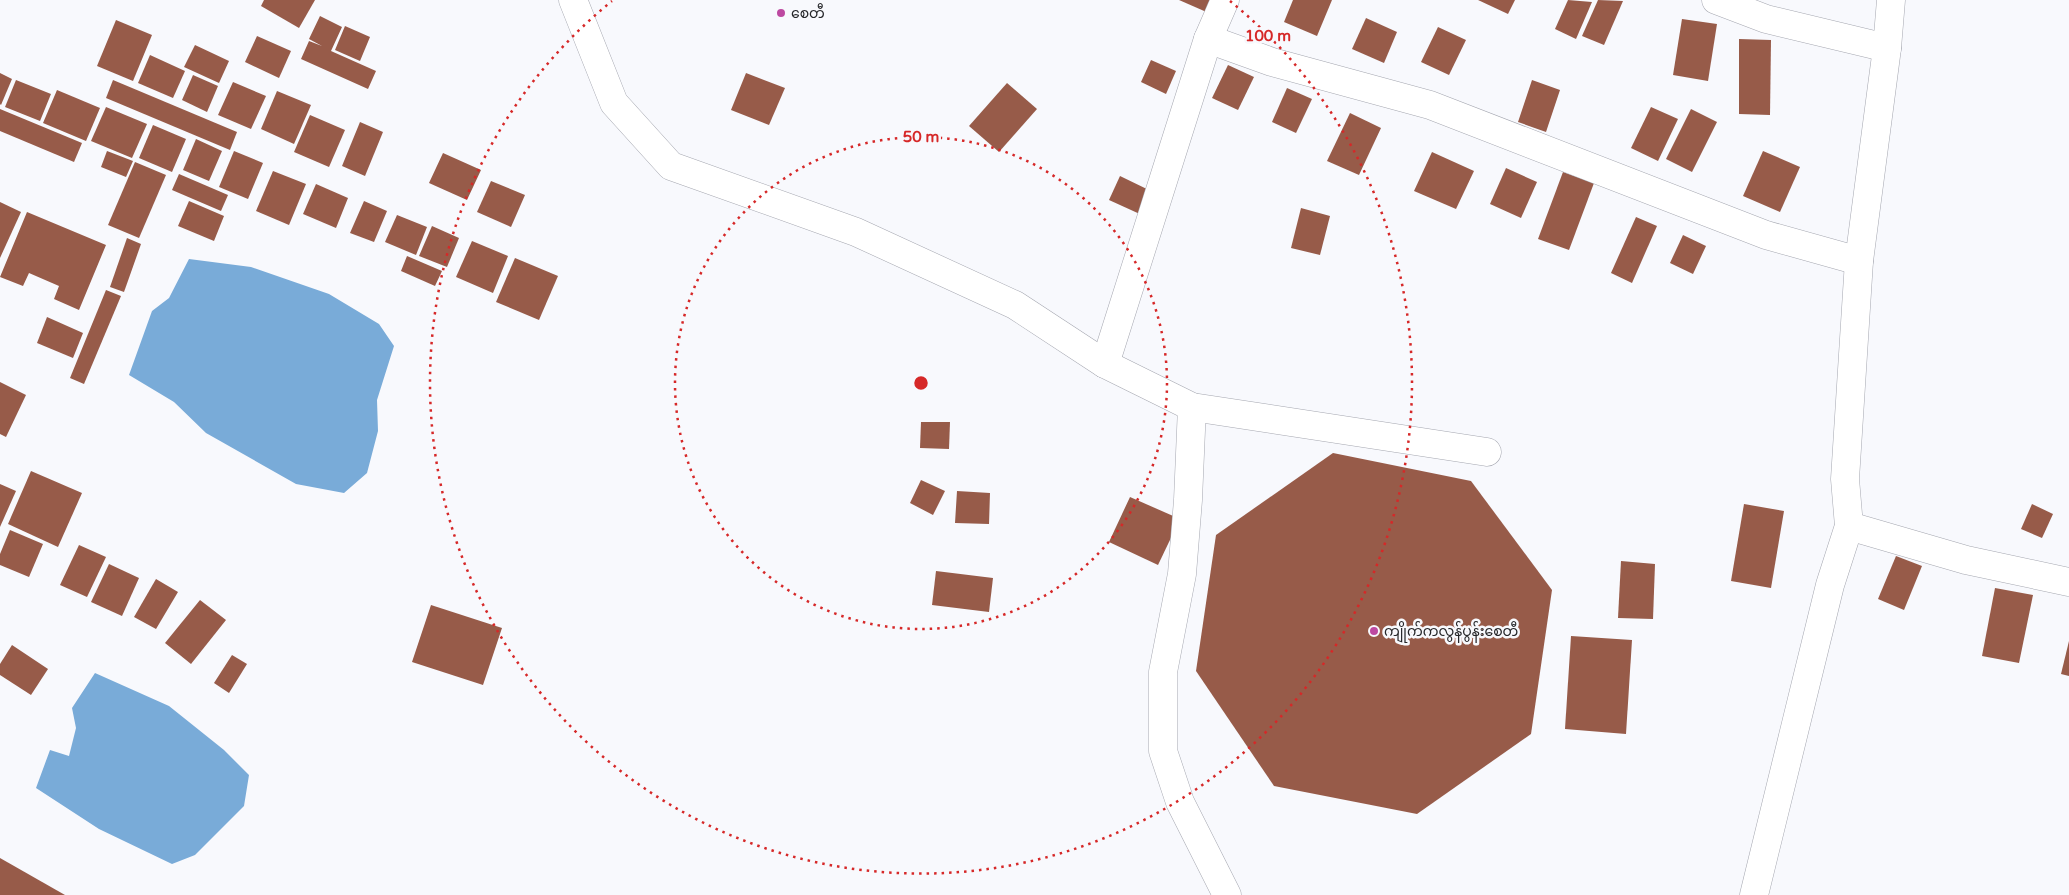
<svg xmlns="http://www.w3.org/2000/svg" width="2069" height="895" viewBox="0 0 2069 895" font-family="'Varela Round','Noto Sans Myanmar',sans-serif">
<style>
.water{fill:#79abd8}
.building{fill:#975b49}
.lines{fill:none;stroke-linecap:round;stroke-linejoin:round}
.minor-casing{stroke:#a5a7b0;stroke-width:29}
.minor{stroke:#fff;stroke-width:28}
.ring{fill:none;stroke:#d62828;stroke-width:2.5;stroke-dasharray:2.5 5}
.poi-dot{fill:#bd49a1;stroke:#f8f9fd;stroke-width:2}
.labels{text-anchor:middle;dominant-baseline:central;stroke-width:5;stroke-linejoin:round;paint-order:stroke}
.poi-label{font-size:14px;fill:#252629;stroke:#f8f9fd;text-anchor:start}
.centre{fill:#d62828;stroke:#f8f9fd;stroke-width:2.5}
.ring-label{font-size:15px;text-anchor:middle;font-weight:bold;fill:#d62828;stroke:#f8f9fd;stroke-width:5;stroke-linejoin:round;paint-order:stroke}
</style>
<rect width="100%" height="100%" fill="#f8f9fd"/>
<g class="water">
<path d="M189,259L251,267L329,294L379,324L394,346L377,400L378,431L367,473L344,493L296,484L206,433L174,402L129,375L152,311L169,298Z"/>
<path d="M95,673L169,706L224,750L249,775L244,806L195,855L172,864L99,829L36,788L50,750L69,756L76,728L72,708Z"/>
</g>
<g class="building">
<path d="M264,0H315L299,28L261,6Z"/>
<path d="M1179,0H1217L1211,14Z"/>
<path d="M1293,0H1332L1317,36L1284,22Z"/>
<path d="M1478,0H1515L1508,14Z"/>
<path d="M1568,0L1592,2L1576,39L1555,29Z"/>
<path d="M1598,0L1623,1L1604,45L1582,36Z"/>
<path d="M320,16L342,27L331,51L376,71L368,89L301,59L309,41L322,46L309,39Z"/>
<path d="M1366,18L1397,32L1384,63L1352,49Z"/>
<path d="M1682,19L1717,24L1708,81L1673,75Z"/>
<path d="M116,20L152,35L133,81L97,66Z"/>
<path d="M345,26L370,37L360,61L335,50Z"/>
<path d="M1438,27L1466,40L1449,75L1421,62Z"/>
<path d="M257,36L291,51L279,78L245,62Z"/>
<path d="M1739,39L1771,40L1770,115L1739,114Z"/>
<path d="M195,45L229,61L219,83L184,67Z"/>
<path d="M150,55L185,71L173,98L138,83Z"/>
<path d="M1151,60L1176,71L1166,94L1141,82Z"/>
<path d="M1228,65L1254,77L1238,110L1212,98Z"/>
<path d="M0,73L12,79L1,105L0,104Z"/>
<path d="M746,73L785,88L769,125L731,110Z"/>
<path d="M193,75L218,86L207,112L182,100Z"/>
<path d="M16,80L51,94L40,121L5,107Z"/>
<path d="M113,80L237,132L230,150L106,98Z"/>
<path d="M1532,80L1560,90L1546,132L1518,122Z"/>
<path d="M233,82L266,96L251,129L218,115Z"/>
<path d="M1007,83L1037,109L999,152L969,126Z"/>
<path d="M1287,88L1312,99L1296,133L1272,122Z"/>
<path d="M57,90L100,108L86,141L43,123Z"/>
<path d="M277,91L311,105L294,144L261,129Z"/>
<path d="M106,107L147,124L132,158L91,141Z"/>
<path d="M1651,107L1678,119L1658,161L1631,148Z"/>
<path d="M0,109L82,143L74,162L0,131Z"/>
<path d="M1691,109L1717,122L1692,172L1666,159Z"/>
<path d="M1350,113L1381,128L1359,175L1327,161Z"/>
<path d="M310,115L345,130L329,167L294,152Z"/>
<path d="M360,122L383,132L365,176L342,166Z"/>
<path d="M153,125L186,139L172,172L139,158Z"/>
<path d="M196,139L222,151L209,181L183,170Z"/>
<path d="M107,151L133,161L126,177L101,167Z"/>
<path d="M234,151L263,163L248,199L219,187Z"/>
<path d="M1763,151L1800,167L1780,212L1743,196Z"/>
<path d="M1432,152L1474,171L1456,209L1414,191Z"/>
<path d="M443,153L481,170L467,200L429,183Z"/>
<path d="M135,162L166,175L139,238L108,225Z"/>
<path d="M1506,168L1537,182L1521,218L1490,204Z"/>
<path d="M273,171L306,184L289,225L256,211Z"/>
<path d="M1563,172L1594,183L1569,250L1538,239Z"/>
<path d="M179,174L228,195L221,211L172,190Z"/>
<path d="M1120,176L1153,192L1142,215L1109,200Z"/>
<path d="M491,181L525,195L511,227L477,212Z"/>
<path d="M316,184L348,198L336,228L303,214Z"/>
<path d="M189,201L224,216L214,241L178,226Z"/>
<path d="M364,201L387,211L374,242L350,233Z"/>
<path d="M0,202L21,212L0,258Z"/>
<path d="M1301,208L1330,216L1320,255L1291,248Z"/>
<path d="M27,212L106,245L79,310L54,299L59,286L29,273L23,286L0,277Z"/>
<path d="M397,215L427,227L416,255L385,242Z"/>
<path d="M1636,217L1657,226L1632,283L1611,273Z"/>
<path d="M432,226L459,238L447,267L419,256Z"/>
<path d="M1683,235L1706,246L1693,274L1670,263Z"/>
<path d="M127,238L141,244L124,292L110,287Z"/>
<path d="M472,241L508,256L493,293L456,277Z"/>
<path d="M407,256L442,271L435,286L401,271Z"/>
<path d="M515,258L558,276L539,320L496,302Z"/>
<path d="M106,290L121,296L84,384L70,378Z"/>
<path d="M47,317L83,333L73,358L37,343Z"/>
<path d="M0,382L26,395L6,437L0,434Z"/>
<path d="M921,422H950L949,449L920,448Z"/>
<path d="M1333,453L1471,481L1552,590L1531,734L1417,814L1274,786L1196,671L1216,535Z"/>
<path d="M31,471L82,493L58,547L8,524Z"/>
<path d="M921,480L945,491L933,515L910,503Z"/>
<path d="M0,484L16,491L0,527Z"/>
<path d="M957,491L990,493L989,524L955,523Z"/>
<path d="M1130,497L1180,519L1158,565L1109,542Z"/>
<path d="M1744,504L1784,511L1771,588L1731,581Z"/>
<path d="M2032,504L2053,514L2042,538L2021,529Z"/>
<path d="M10,530L43,544L29,577L0,565V554Z"/>
<path d="M79,545L106,557L87,597L60,585Z"/>
<path d="M1896,556L1922,566L1904,610L1878,599Z"/>
<path d="M1621,561L1655,564L1653,619L1618,618Z"/>
<path d="M109,564L139,578L122,616L91,602Z"/>
<path d="M936,571L993,578L989,612L932,605Z"/>
<path d="M156,579L178,592L156,629L134,617Z"/>
<path d="M1995,588L2033,595L2019,663L1982,656Z"/>
<path d="M200,600L226,620L191,664L165,643Z"/>
<path d="M431,605L502,628L483,685L412,662Z"/>
<path d="M1571,636L1632,640L1626,734L1565,729Z"/>
<path d="M2069,641V676L2061,674Z"/>
<path d="M12,645L48,669L31,695L0,675V664Z"/>
<path d="M232,655L247,664L229,693L214,683Z"/>
<path d="M0,858L65,895H0Z"/>
</g>
<g class="lines">
<g class="minor-casing">
<g id="minor">
<path d="M573,0L614,103L671,166L856,232L1015,305L1105,364L1192,407L1487,452"/>
<path d="M1225,0L1208,39L1272,62L1430,105L1766,235L1859,261"/>
<path d="M1716,0L1766,19L1887,48"/>
<path d="M1105,364L1208,39"/>
<path d="M1192,407L1188,500L1182,574L1163,672V751L1180,802L1227,895"/>
<path d="M1849,526L1966,560L2069,582"/>
<path d="M1754,895L1830,585L1849,526L1845,479L1859,261L1887,48L1891,0"/>
</g>
</g>
<use href="#minor" class="minor"/>
</g>
<g class="ring">
<circle cx="921" cy="383" r="246"/>
<path d="M1230 1A491 491 0 1 1 612 1"/>
</g>
<g class="poi-dot">
<circle cx="781" cy="13" r="5"/>
<circle cx="1374" cy="631" r="5"/>
</g>
<g class="labels">
<g class="poi-label">
<text x="791" y="13">စေတီ</text>
<text x="1384" y="631">ကျိုက်ကလွန်ပွန်းစေတီ</text>
</g>
</g>
<circle cx="921" cy="383" r="8" class="centre"/>
<g class="ring-label">
<text x="1268" y="41">100 m</text>
<text x="921" y="142">50 m</text>
</g>
</svg>
